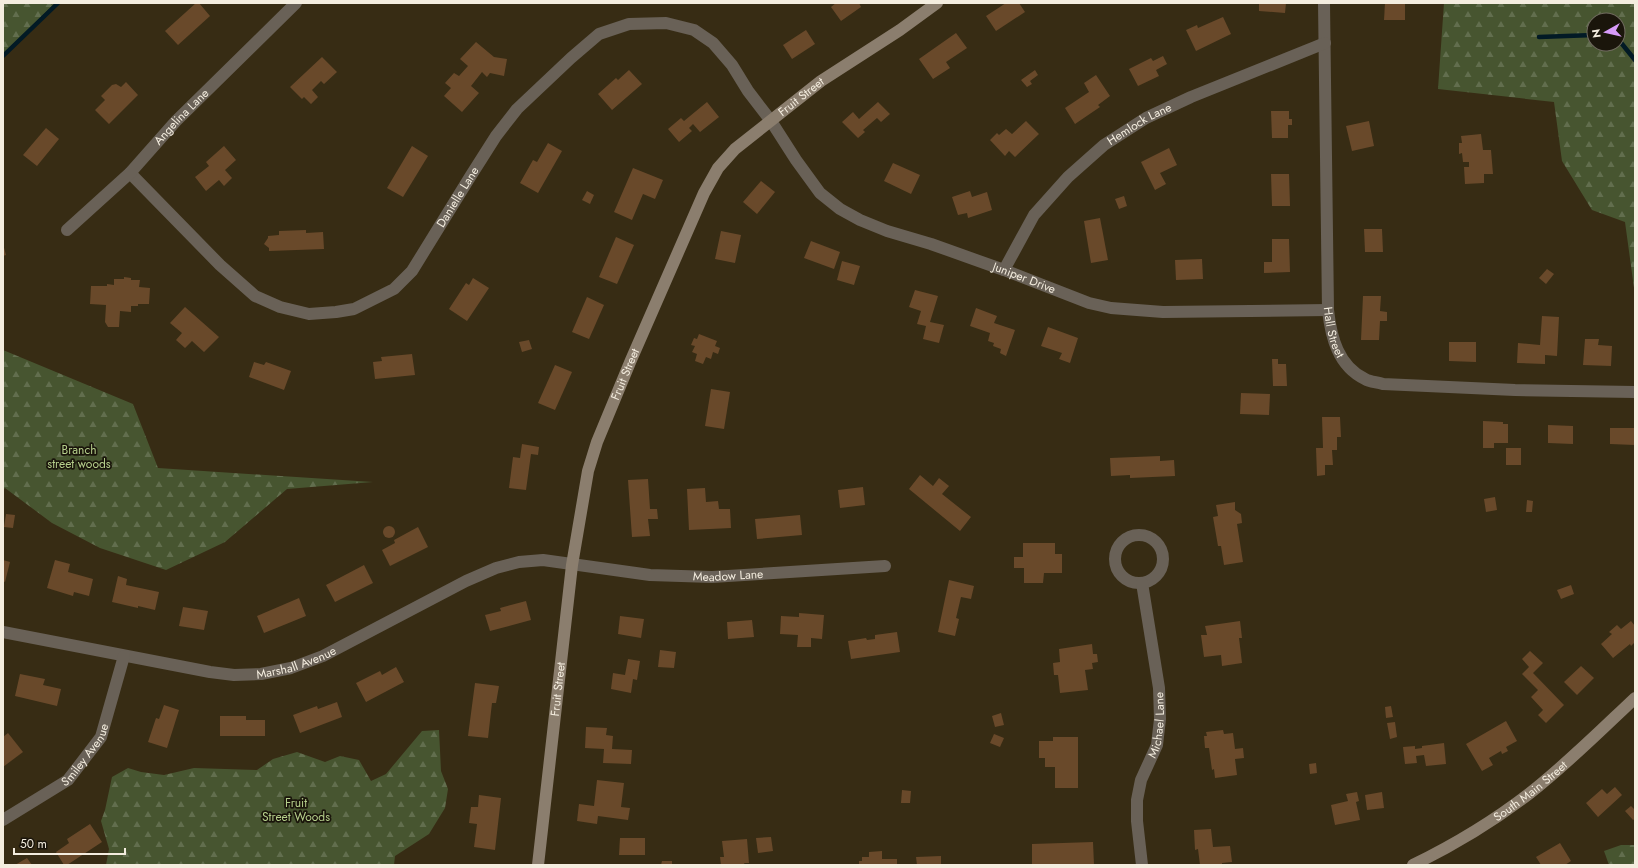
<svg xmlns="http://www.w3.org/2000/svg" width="1638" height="868" viewBox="0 0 1638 868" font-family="Jost,sans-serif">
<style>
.forest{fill:url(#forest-firs);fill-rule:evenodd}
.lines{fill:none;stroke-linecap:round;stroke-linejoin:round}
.stream{stroke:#021a25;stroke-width:4.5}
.building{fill:#69492a}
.street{stroke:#696157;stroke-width:12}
.secondary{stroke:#8b7e6e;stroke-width:12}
.labels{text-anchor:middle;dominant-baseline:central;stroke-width:3.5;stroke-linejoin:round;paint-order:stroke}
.street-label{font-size:12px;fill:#f4eddf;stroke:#1a150b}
.park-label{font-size:12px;fill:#b6cf8c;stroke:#1a150b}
</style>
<defs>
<pattern id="forest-firs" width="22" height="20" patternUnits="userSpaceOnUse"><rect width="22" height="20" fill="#475530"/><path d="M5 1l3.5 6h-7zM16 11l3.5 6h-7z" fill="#626e4e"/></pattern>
</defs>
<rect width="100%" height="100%" fill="#372c14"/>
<g class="forest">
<path d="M3,3H55L3,56Z"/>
<path d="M1444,3H1635V295L1625,222L1592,210L1562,161L1554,102L1438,89ZM1594,20H1618V44H1594Z"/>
<path d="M3,350L133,404L158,468L373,482L287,489L225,542L166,570L100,548L52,523L5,488L3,490Z"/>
<path d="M439,730L441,771L448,789L445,808L429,834L395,856L394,865H106L109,849L101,821L105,810L112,777L128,768L141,772L164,775L194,768L257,770L273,759L297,752L325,762L340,756L359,760L371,781L386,774L422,731Z"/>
<path d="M1621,845H1635V865H1609L1604,851Z"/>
</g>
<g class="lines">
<g class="stream">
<path d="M1539,37L1594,35"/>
<path d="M1618,39L1635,60"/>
<path d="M3,56L58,3"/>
</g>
</g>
<g class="building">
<path d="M196,3H199L210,16L178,45L165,31Z"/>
<path d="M836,3H859L861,7L841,21L831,7Z"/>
<path d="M1006,3H1019L1025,12L996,31L986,16Z"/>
<path d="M1259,3H1286L1285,13L1259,11Z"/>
<path d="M1385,3H1405V20H1384Z"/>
<path d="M1223,17L1231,34L1196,51L1186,30L1197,25L1198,28Z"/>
<path d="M806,30L815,44L792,59L783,45Z"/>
<path d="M956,33L967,48L946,62L950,68L933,79L919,59Z"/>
<path d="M476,42L494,57L507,59L504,76L490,73L487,77L482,72L471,86L479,93L462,112L444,96L451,88L445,83L454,73L459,76L468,66L460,59Z"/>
<path d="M1163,56L1167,64L1156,70L1159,76L1138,86L1129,69L1151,58L1153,61Z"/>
<path d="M322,57L337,72L324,84L321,81L312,90L318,97L311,104L304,97L302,99L290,87Z"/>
<path d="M629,70L642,84L612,110L598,94L616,78L618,80Z"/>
<path d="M1035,70L1038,75L1030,81L1032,84L1027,87L1021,80Z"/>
<path d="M1096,75L1110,96L1098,105L1100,107L1075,124L1065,108L1089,92L1084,83Z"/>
<path d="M126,82L138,95L109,124L95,110L105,100L101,96L112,85L116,84L121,87Z"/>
<path d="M707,102L719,117L700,132L693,124L689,128L692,131L679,142L668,129L681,118L684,121Z"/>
<path d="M878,102L890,114L881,122L877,118L863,130L865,132L858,138L842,122L853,112L859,119Z"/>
<path d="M1271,111H1289V119H1292V125H1288V138H1272Z"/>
<path d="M1026,121L1039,134L1015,157L1009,151L1005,156L990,140L997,133L999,135L1006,129L1012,134Z"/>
<path d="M1369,121L1374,146L1352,151L1346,126Z"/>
<path d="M46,128L59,139L37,166L23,155Z"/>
<path d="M1481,134L1483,150H1491L1493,174H1484V183L1465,184L1464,167H1469V162H1463L1462,153L1459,154V143H1462L1461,136Z"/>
<path d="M548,143L562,151L538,193L520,183L533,160L537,162Z"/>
<path d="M224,146L236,160L225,170L232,178L224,186L219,180L206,191L195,177L209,166L206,162Z"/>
<path d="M412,146L428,156L403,197L387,188Z"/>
<path d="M1169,148L1177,165L1160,173L1166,184L1155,190L1141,162Z"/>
<path d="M893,163L920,175L911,194L884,181Z"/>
<path d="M633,168L663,180L655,199L643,194L632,220L614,212Z"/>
<path d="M1271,174H1289L1290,206H1272Z"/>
<path d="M761,181L775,192L757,214L743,202Z"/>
<path d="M587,191L594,195L590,204L582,200Z"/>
<path d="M970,191L972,197L987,192L992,210L968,218L967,213L958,215L952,197Z"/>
<path d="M1124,196L1127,206L1119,209L1115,199Z"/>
<path d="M1100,218L1108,260L1091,263L1084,221Z"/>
<path d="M1364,229H1382L1383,252H1365Z"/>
<path d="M306,230V233L323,232L324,249L269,251V248L264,244L268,238V236L279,235V231Z"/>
<path d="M721,231L741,235L735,263L715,259Z"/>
<path d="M616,237L634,245L617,284L599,277Z"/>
<path d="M1272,239H1289L1290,272L1264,273V262H1272Z"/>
<path d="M811,241L840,252L834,269L804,258Z"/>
<path d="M3,244L6,255L3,256Z"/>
<path d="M1202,259L1203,279L1176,280L1175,260Z"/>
<path d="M842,261L860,266L854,285L837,280Z"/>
<path d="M1547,269L1554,274L1546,284L1539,278Z"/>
<path d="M124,277L131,278V280H140L139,287L150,288L149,304H138V306H131V312L120,311L119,327H108L105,322L106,305L90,304L91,286H107V284L114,285V279H124Z"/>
<path d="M473,278L489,288L467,321L449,309L466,283L469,285Z"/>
<path d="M915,290L938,296L930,322L944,325L939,343L923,339L926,326L917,324L921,311L909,307Z"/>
<path d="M1363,296H1381L1380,311L1387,312V321H1380L1379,340H1361Z"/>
<path d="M587,297L604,305L589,339L572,332Z"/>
<path d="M185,307L219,337L204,352L192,341L185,348L176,340L182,333L170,323Z"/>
<path d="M976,308L997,316L994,323L1015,330L1006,356L1000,353L1001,349L993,346L994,343L988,341L990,333L970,326Z"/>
<path d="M1542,316L1559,317L1557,356L1545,355V364L1517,363L1518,343L1540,345Z"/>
<path d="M1048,327L1078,338L1070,363L1059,359L1062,353L1041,346Z"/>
<path d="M699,334L717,341L715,346L720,348L718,354L713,352L711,359L706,357L703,364L695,361L697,354L692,352L695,346L691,345L694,338L697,339Z"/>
<path d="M1585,339H1599L1598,345L1612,346L1611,366L1583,365Z"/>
<path d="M529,340L532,349L522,352L519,342Z"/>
<path d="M1449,342H1476V362L1449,361Z"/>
<path d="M412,354L415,375L375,379L373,362L382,361L381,357Z"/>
<path d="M1272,359H1278V364H1286L1287,386H1273Z"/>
<path d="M254,362L264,365L266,362L291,371L284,390L249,377Z"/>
<path d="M555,365L572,372L555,410L538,403Z"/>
<path d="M711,389L730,392L724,429L705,426Z"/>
<path d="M1241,393L1270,394L1269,415L1240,414Z"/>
<path d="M1322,417H1340L1341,437H1337V450H1332L1333,465H1325V475L1317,476L1316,448H1323Z"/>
<path d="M1483,421L1503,422V424H1508V443H1494V448H1483Z"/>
<path d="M1548,425L1573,426V444L1548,443Z"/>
<path d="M1610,428H1635V445L1610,444Z"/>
<path d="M522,444L539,447L538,455L531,454L526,490L509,488L513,457L520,458Z"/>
<rect x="1506" y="448" width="15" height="17"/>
<path d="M1160,456V461L1174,460L1175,476L1130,478V475L1111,476L1110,458Z"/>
<path d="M920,475L933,486L939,478L949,486L942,494L971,517L960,531L909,489Z"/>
<path d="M648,479L650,509H657L658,519H648L650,536L632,537L628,480Z"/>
<path d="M863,487L865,505L840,508L838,490Z"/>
<path d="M705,488L706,502L718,501L719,509H730L731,528L689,530L687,489Z"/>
<path d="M1495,497L1497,510L1486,512L1484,499Z"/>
<path d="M1527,500L1533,501L1532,512H1526Z"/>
<path d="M1235,502V510L1241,514L1242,523L1237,524L1243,562L1224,565L1221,546H1218L1213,517L1218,516L1216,505Z"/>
<path d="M6,514L15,515L13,528L4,527Z"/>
<path d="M800,515L802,535L757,539L755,519Z"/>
<circle cx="389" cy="532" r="6"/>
<path d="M418,527L428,547L390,566L382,550L395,543L394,540Z"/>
<path d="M1023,543H1055V554H1062V573H1044L1043,583H1024V568H1014V557H1023Z"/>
<path d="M3,560L10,562L5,582L3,581Z"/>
<path d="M55,560L70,564L68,572L93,579L89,596L74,592L73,596L47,588Z"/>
<path d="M364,565L373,583L335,602L326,585Z"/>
<path d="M118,576L127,579L126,585L159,592L155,610L138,606V608L112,602Z"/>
<path d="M949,580L974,586L971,599L961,597L956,618L959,619L955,636L938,632Z"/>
<path d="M1571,585L1574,594L1561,599L1557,590Z"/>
<path d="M299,598L306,616L264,633L257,616Z"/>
<path d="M526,601L531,620L490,631L485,615L501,611L500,608Z"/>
<path d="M183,607L208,611L204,630L179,626Z"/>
<path d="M799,613L824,615L822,639L811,638V647H797L798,635L780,634L781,616L799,617Z"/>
<path d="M620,616L644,619L641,638L618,634Z"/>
<path d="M752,620L754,637L728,639L727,622Z"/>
<path d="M1240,621L1242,638H1239L1242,663L1222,666L1221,655L1204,657L1201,635H1207L1205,626Z"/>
<path d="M1631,621L1635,626V642L1631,646L1630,644L1613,658L1601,644L1612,634L1609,632L1617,625L1621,629Z"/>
<path d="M897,632L900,652L851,659L848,641L866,638L867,640L875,639V635Z"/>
<path d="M1092,644L1093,654H1097L1098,662L1092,663L1093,669L1085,670L1088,690L1060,693L1058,675H1054L1053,663L1060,662L1059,649Z"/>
<path d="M660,650L676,652L674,668L658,667Z"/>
<path d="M1530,651L1543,663L1533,673L1564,705L1546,723L1538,715L1543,710L1531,697L1538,690L1522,674L1529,667L1522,659Z"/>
<path d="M628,659L640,661L637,680L633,679L631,693L611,689L613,673L625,675Z"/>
<path d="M1581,666L1594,678L1577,695L1564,682Z"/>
<path d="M396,667L404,682L366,702L356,683L380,671L382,675Z"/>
<path d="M20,674L45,679L43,685L61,689L57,706L15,696Z"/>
<path d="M475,683L499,686L496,703H492L488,738L468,736Z"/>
<path d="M337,702L342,717L300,733L293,715L317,706L318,709Z"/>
<path d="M164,705L179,710L167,748L148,742L156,718L159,719Z"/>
<path d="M1391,706L1393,717L1386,718L1385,707Z"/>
<path d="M1001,713L1004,725L995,727L992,716Z"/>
<path d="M220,716H246V720H265V736H220Z"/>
<path d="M1506,721L1517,741L1506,747L1508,751L1502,754L1501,751L1489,758L1493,765L1482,771L1466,744Z"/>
<path d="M1395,722L1397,737L1390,739L1387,723Z"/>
<path d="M586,727L607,728L606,735L613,736L612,749L632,750L631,764L603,763L604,749L585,748Z"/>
<path d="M1223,730L1224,734L1233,733L1235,749L1243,748L1244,758L1235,759L1237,775L1215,778L1214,769L1212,770L1209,748H1205L1204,736H1207L1206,732Z"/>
<path d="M8,733L23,752L3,767V737Z"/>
<path d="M994,734L1004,738L1000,747L990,743Z"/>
<path d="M1053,737H1078V788H1055V767H1045V758H1039V741H1053Z"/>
<path d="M1444,743L1446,764L1426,766L1424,755L1416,756L1417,763L1405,764L1403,747L1415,746V749L1422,748V746Z"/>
<path d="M1316,763L1317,773L1310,774L1309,764Z"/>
<path d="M597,780L624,783L621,807L630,808L628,820L598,816L597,824L577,821L579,804L594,806Z"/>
<path d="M1615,787L1622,795L1598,817L1586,803L1602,789L1607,794Z"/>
<path d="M902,790L911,791L910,803H901Z"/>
<path d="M1357,792L1359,801L1356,802L1360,820L1335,825L1331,805L1348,801L1346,794Z"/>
<path d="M1382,792L1384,808L1367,810L1365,795Z"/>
<path d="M479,795L501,798L495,850L474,847L477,824L469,823L471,807H478Z"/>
<path d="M1631,806L1635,810V819L1633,820L1625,811Z"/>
<path d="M90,824L102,842L67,865H64L56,852L69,843L67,839Z"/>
<path d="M1211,829L1213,847L1230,846L1232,862L1222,863V865H1200L1198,849L1195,850L1194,830Z"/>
<path d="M771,837L773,851L758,853L756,838Z"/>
<path d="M620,838H645V855H619Z"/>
<path d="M747,839L749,863H744L745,865H721L720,857H724L722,841Z"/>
<path d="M1093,842L1094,865H1032V844Z"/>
<path d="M1560,843L1571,861L1565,865H1541L1536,857Z"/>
<path d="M882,851V859H897V865H859V861H862V857H869V852Z"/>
<path d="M941,856V865H917L916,857Z"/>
<path d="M27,858L32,865H15Z"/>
<path d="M662,861H672V865H661Z"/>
</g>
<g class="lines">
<g class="street">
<path id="s1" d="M1324,3L1328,310C1331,337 1338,366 1365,379C1370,382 1377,382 1383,384L1515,390L1635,392"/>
<path id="s2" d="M130,173L220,265L255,296L280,307L309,314L336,312L354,309L394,289L412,271L470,177L496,136L517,109L571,58L599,34L629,24L666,23L694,30L713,43L732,65L748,91L771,121L796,160L820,193L840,209L860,220L887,231L931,244L1004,270L1089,303L1111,308L1163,312L1328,310"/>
<path id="s3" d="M67,230L130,173L176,121L296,3"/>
<path id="s4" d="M1004,270L1034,215L1068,177L1104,145L1146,118L1191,97L1325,43"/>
<circle cx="1139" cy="559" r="24"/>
<path id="s5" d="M3,632L210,672L234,675L261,674L291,668L323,656L466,581L496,568L519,562L543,560L650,575L712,577L885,566"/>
<path id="s6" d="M3,820L68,780L101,737L124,656"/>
<path id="s7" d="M1142,865L1137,821V800L1141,780L1157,745L1160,719L1159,688L1142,583"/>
</g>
<g class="secondary">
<path id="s8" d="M538,865L572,565L588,471L597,442L631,360L704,193L718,168L735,149L821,81L900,30L937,3"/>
<path id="s9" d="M1413,865C1454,845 1494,821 1530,793C1567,764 1601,730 1635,698"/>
</g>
</g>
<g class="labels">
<g class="street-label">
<text stroke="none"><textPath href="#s8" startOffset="837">Fruit Street</textPath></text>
<text stroke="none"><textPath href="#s3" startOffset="161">Angelina Lane</textPath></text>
<text stroke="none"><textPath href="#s4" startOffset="203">Hemlock Lane</textPath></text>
<text stroke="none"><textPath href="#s2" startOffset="435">Danielle Lane</textPath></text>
<text stroke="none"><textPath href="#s2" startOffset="1180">Juniper Drive</textPath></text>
<text stroke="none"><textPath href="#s1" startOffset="330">Hall Street</textPath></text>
<text stroke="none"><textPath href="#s8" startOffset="501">Fruit Street</textPath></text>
<text stroke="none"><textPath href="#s5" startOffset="755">Meadow Lane</textPath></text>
<text stroke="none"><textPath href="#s5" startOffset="299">Marshall Avenue</textPath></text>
<text stroke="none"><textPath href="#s8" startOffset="177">Fruit Street</textPath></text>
<text stroke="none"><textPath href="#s7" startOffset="144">Michael Lane</textPath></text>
<text stroke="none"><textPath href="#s6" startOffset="107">Smiley Avenue</textPath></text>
<text stroke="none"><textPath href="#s9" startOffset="139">South Main Street</textPath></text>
</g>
<g class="park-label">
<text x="79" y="450">Branch<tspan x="79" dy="14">street woods</tspan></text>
<text x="296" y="803">Fruit<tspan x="296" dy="14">Street Woods</tspan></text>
</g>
</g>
<rect width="1638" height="868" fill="none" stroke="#f4eddf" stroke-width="8"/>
<g transform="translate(1606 32) rotate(262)"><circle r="19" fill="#1a150b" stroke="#716b60"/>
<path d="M0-3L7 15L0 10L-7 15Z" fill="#d79bf9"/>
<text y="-6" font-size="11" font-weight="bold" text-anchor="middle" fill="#f4eddf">N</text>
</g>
<path d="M14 848v6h111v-6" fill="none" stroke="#f4eddf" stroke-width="2"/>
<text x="20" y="848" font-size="12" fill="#f4eddf" stroke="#1a150b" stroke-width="3" paint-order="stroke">50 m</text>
</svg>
